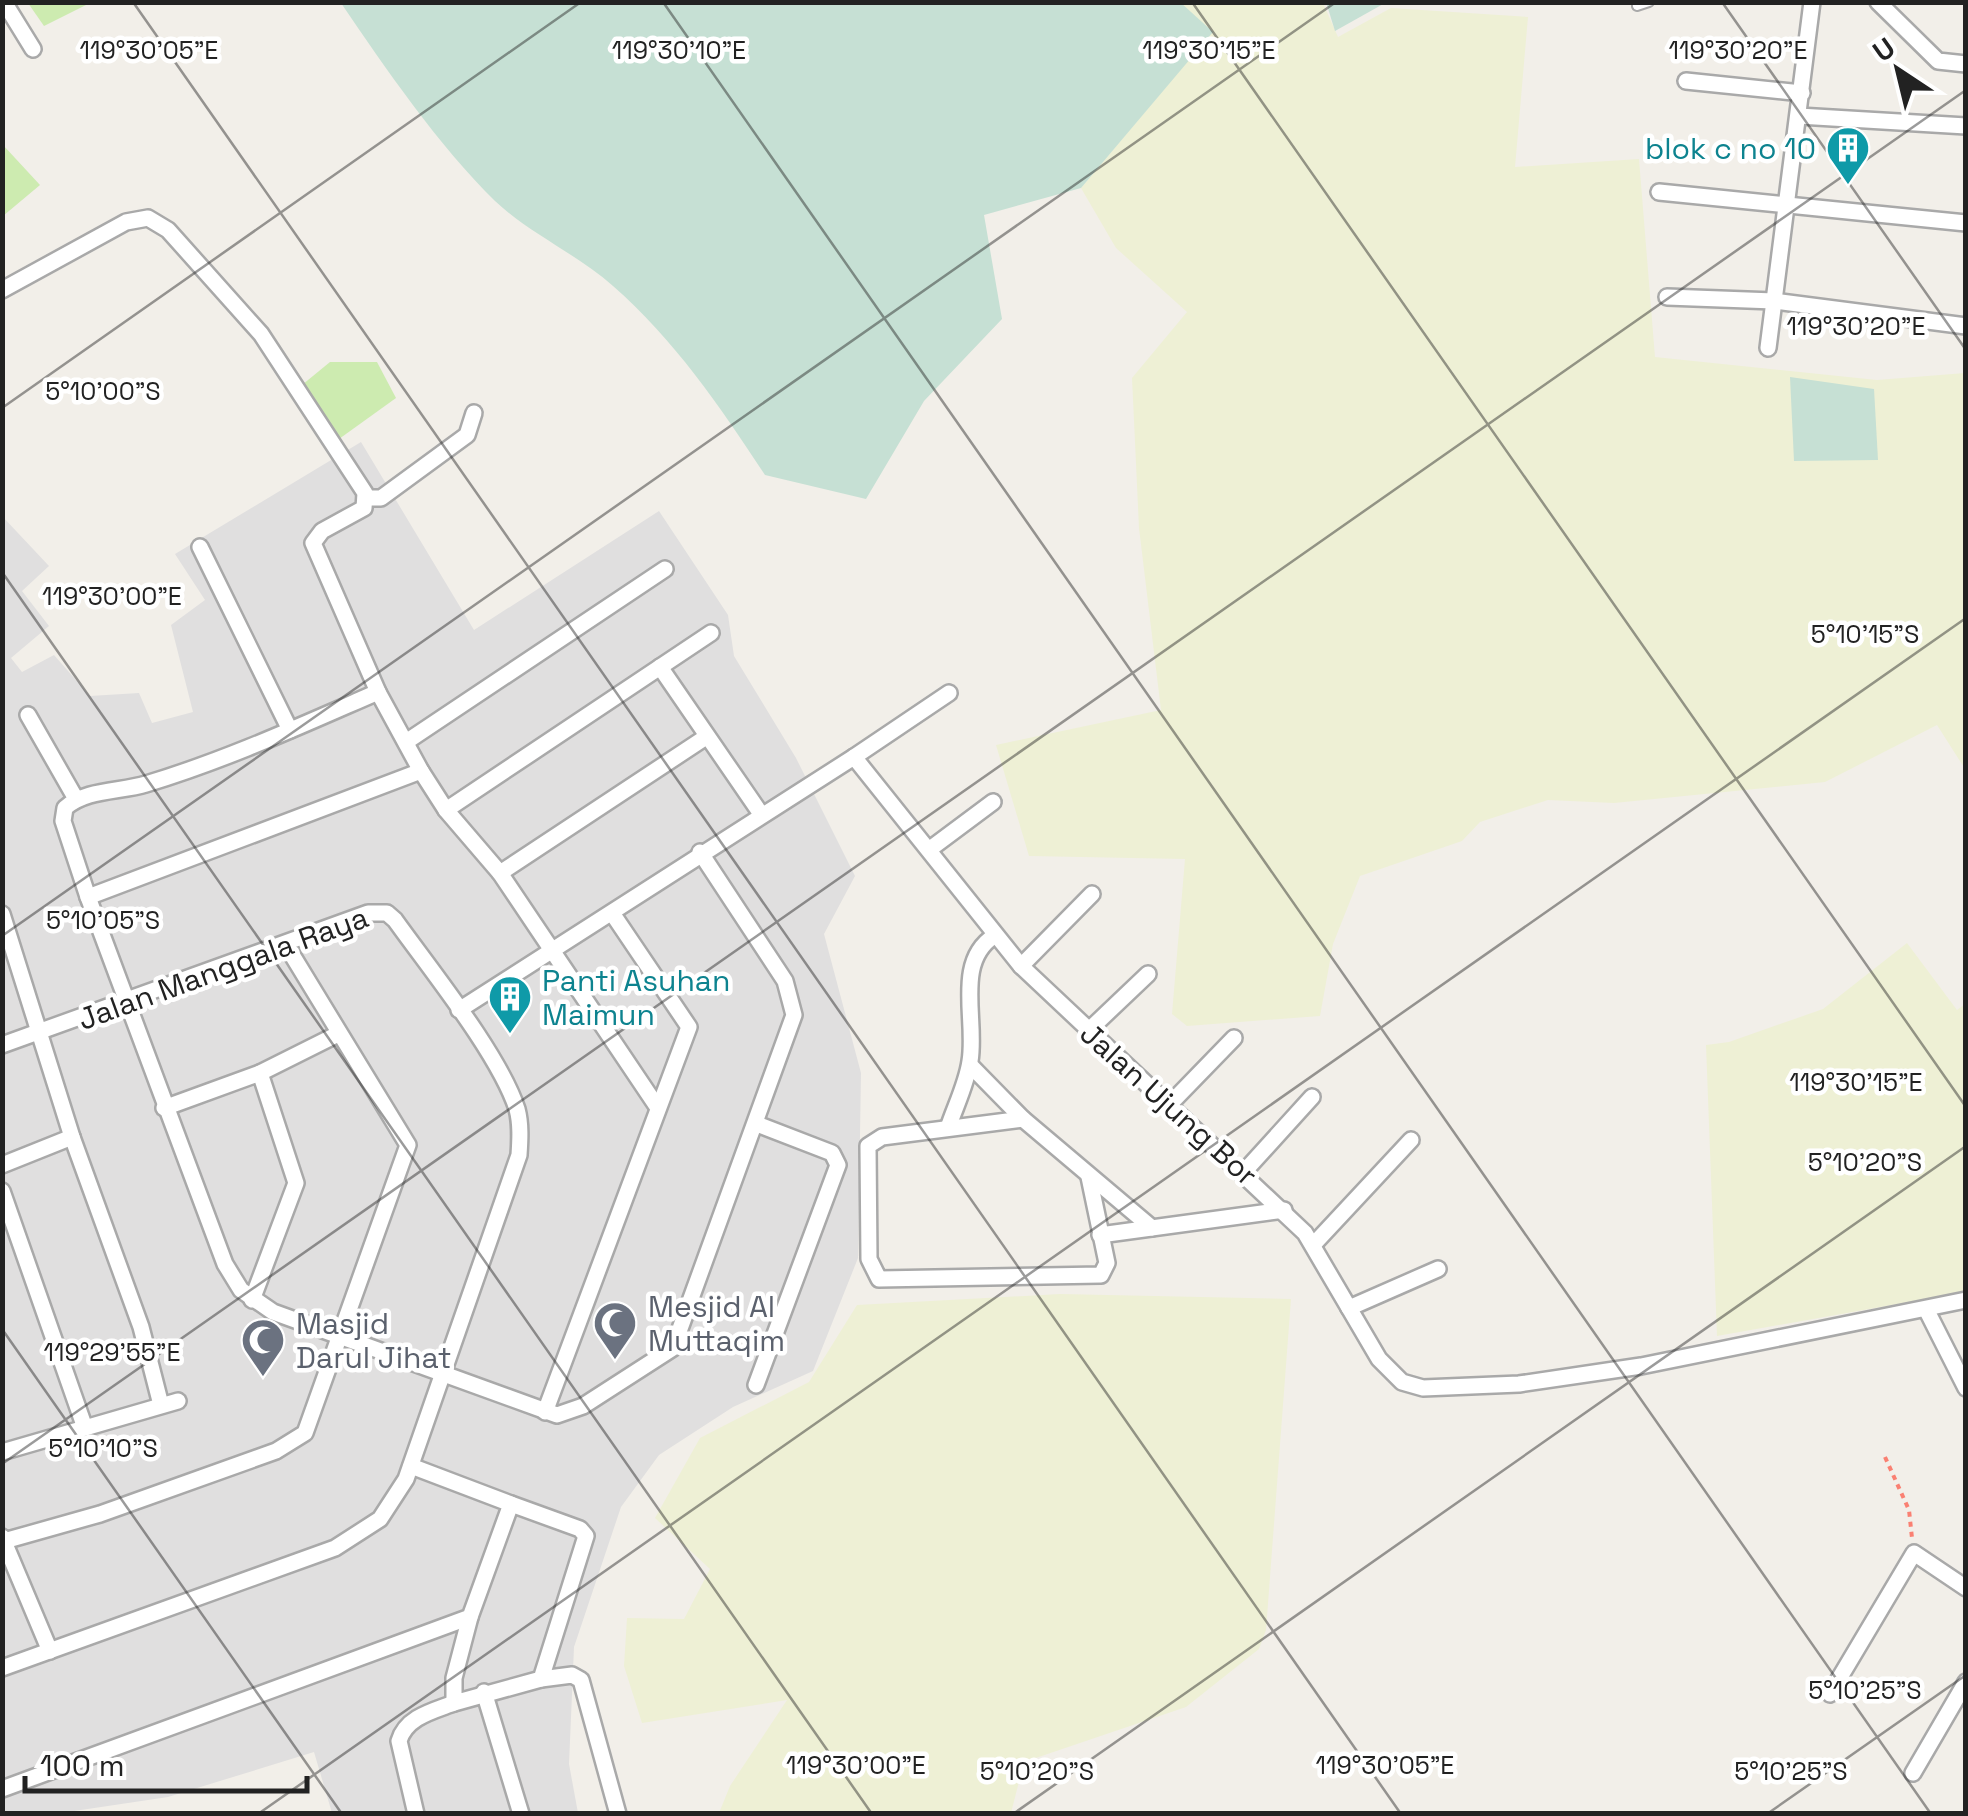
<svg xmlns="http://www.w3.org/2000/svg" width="1968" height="1816" viewBox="0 0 1968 1816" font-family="'Space Grotesk',sans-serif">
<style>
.residential{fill:#e0dfdf}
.farmland{fill:#eef0d5}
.grass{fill:#cdebb0}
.wetland{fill:#c6e0d4}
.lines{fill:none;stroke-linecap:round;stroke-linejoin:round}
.lane-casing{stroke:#a9a9a9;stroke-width:12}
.street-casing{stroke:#a9a9a9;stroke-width:20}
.path{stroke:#fa8072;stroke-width:4;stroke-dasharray:5 5;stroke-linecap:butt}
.lane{stroke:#fff;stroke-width:8}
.street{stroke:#fff;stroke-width:15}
.ticks{fill:none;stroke:#222;stroke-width:2.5;stroke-opacity:0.45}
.labels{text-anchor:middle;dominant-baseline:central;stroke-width:9;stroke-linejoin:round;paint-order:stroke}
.culture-label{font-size:30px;fill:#0d838f;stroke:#fff;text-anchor:end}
.street-label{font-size:30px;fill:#222;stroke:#fff}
.worship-label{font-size:30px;fill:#5b616d;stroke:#fff;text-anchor:start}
.ticks-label{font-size:25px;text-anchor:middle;fill:#222;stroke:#fff;stroke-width:9;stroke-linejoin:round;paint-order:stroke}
</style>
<rect width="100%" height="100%" fill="#f2efe9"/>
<path class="residential" d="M361,442L474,630L659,511L728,615L734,656L796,758L855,876L824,934L861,1073L858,1258L813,1371L733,1407L659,1455L621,1507L574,1647L569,1764L578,1813H332L314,1752L168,1797L61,1813H3L2,516L49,566L22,591L49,626L11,658L22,672L54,655L90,696L139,693L152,723L193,712L171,625L205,600L175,554Z"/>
<g class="farmland">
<path d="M1180,3H1323L1338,37L1391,8L1528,17L1515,167L1639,159L1655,357L1877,380L1965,373V769L1937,725L1825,782L1614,803L1548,800L1480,822L1462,841L1360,876L1333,944L1320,1016L1187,1026L1172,1014L1185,859L1029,856L996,745L1161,710L1139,528L1132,378L1187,312L1116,248L1081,188L1212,32Z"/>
<path d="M1907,943L1957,1010L1965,1004V1292L1717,1336L1706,1045L1729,1042L1823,1009Z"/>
<path d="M1060,1294L1291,1299L1266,1630L1259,1649L1186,1707L1024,1762L1011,1813H719L730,1786L787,1700L642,1723L624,1666L627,1618L684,1619L710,1569L655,1518L700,1438L809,1382L857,1305Z"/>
</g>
<g class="grass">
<path d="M28,3H90L44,26Z"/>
<path d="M3,145L40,185L3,216Z"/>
<path d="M330,362H377L396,398L339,439L302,385Z"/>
</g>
<g class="wetland">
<path d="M1180,2L1213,32L1081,188L984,215L1002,319L924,401L866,499L765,475C721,408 674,339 613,286C577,254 530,234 495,201C438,145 386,69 341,3Z"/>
<path d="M1326,2H1385V3L1335,31Z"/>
<path d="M1790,377L1874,389L1878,460L1794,461Z"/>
</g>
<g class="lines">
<g class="lane-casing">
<path id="lane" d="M1637,6L1649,2"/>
</g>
<g class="street-casing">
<g id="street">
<path d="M4,2L33,49"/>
<path d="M1878,2L1938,61L1966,64"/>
<path d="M1686,81L1802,93"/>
<path d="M1799,116L1966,126"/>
<path d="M1659,192L1966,223"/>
<path d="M2,290L126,222L148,218L168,230L261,334L365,493L364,508L322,531L313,543L378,692L421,771L446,810L500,873L658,1108"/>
<path d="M1667,297L1774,301L1966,326"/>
<path d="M1768,348L1812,2"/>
<path d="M366,498H381L467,435L474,413"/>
<path d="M200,547L290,730"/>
<path d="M660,667L761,814"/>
<path d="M378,692C302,725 226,760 146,784C120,792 86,789 65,808L63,821L88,897L225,1264L241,1290L273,1312L557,1415L583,1406L673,1348L794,1015L785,981L700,852"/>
<path d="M28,715L76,799"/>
<path d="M406,742L665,569"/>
<path d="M854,757L949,693"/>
<path d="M446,810L711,633"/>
<path d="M930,849L993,802"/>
<path d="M500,873L706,737"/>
<path d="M88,897L421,771"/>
<path d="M2,914L72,1137L141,1327L161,1405"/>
<path d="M1021,966L1092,894"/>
<path d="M459,1010L854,757L1021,966L1305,1233L1379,1359L1402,1382L1423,1388L1519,1384L1641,1366L1966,1300"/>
<path d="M1087,1032L1148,974"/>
<path d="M2,1045L368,913H387L395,920C430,969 499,1054 517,1109C521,1124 520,1140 519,1155L406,1479L380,1519L335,1548L2,1668"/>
<path d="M970,1065L1023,1119L1152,1228"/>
<path d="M260,1073L338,1034"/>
<path d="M1168,1106L1234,1038"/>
<path d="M164,1108L260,1073L296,1183L252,1300"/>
<path d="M1023,1119L882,1137L868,1146L869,1259L879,1279L1101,1275L1107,1263L1089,1177"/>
<path d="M948,1128C955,1107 967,1083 970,1061C977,1020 954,962 994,936"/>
<path d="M2,1165L72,1137"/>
<path d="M1243,1173L1312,1097"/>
<path d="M2,1191L85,1428"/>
<path d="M1100,1235L1284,1210"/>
<path d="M1314,1244L1411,1140"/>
<path d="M1349,1308L1438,1269"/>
<path d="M1926,1309L1966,1388"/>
<path d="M756,1385L838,1165L832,1153L757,1124"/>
<path d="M545,1412L689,1027L612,913"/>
<path d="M2,1452L178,1401"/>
<path d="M2,1537L50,1651"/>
<path d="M4,1541L100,1514L276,1451L305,1433L408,1145L286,945"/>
<path d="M470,1617L454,1678V1703L541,1679L586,1536L580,1529L511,1504"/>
<path d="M541,1679L572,1675L581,1680L618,1814"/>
<path d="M484,1692L521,1814"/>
<path d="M1830,1694L1914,1553L1966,1588"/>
<path d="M1913,1773L1966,1682"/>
<path d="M2,1789L470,1617L511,1504L411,1466"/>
<path d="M416,1814L399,1741C406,1717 433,1711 454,1703"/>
</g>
</g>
<path class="path" d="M1885,1457L1909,1510L1912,1538"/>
<use href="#lane" class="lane"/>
<use href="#street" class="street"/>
</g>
<path class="ticks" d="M133,2L1401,1814M663,2L1931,1814M1192,2L1966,1107M1722,2L1966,350M2,408L581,2M2,572L872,1814M2,936L1336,2M2,1329L342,1814M2,1464L1966,90M258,1814L1966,618M1013,1814L1966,1146M1767,1814L1966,1675"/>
<defs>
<g id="building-pin" transform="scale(2.25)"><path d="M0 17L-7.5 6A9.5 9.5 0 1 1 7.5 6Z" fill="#0f9aa8" stroke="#fff"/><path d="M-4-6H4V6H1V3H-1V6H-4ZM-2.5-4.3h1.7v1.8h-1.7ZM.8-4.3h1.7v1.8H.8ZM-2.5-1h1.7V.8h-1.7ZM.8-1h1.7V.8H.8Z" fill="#fff"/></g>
<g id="mosque-pin" transform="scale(2.25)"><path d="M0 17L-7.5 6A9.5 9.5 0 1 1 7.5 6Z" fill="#6b7280" stroke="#fff"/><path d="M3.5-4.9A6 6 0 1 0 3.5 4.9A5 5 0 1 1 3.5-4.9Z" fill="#fff"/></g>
</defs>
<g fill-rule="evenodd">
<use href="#building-pin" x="1848" y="148"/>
<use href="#building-pin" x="510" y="997"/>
<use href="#mosque-pin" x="615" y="1323"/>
<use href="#mosque-pin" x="263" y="1340"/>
</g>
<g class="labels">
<g class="culture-label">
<text x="1816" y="148">blok c no 10</text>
<text x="542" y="980" text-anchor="start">Panti Asuhan<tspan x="542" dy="34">Maimun</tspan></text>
</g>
<g class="street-label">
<text transform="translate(223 968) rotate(-20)">Jalan Manggala Raya</text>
<text transform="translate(1169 1104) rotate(42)">Jalan Ujung Bor</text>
</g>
<g class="worship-label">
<text x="648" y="1306">Mesjid Al<tspan x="648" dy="34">Muttaqim</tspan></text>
<text x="296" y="1323">Masjid<tspan x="296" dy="34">Darul Jihat</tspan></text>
</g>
</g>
<g class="ticks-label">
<text x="149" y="59">119°30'05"E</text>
<text x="679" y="59">119°30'10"E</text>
<text x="1209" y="59">119°30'15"E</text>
<text x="1738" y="59">119°30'20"E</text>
<text x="1856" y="335">119°30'20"E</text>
<text x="103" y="400">5°10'00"S</text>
<text x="112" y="605">119°30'00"E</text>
<text x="1865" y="643">5°10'15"S</text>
<text x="103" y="929">5°10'05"S</text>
<text x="1856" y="1091">119°30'15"E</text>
<text x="1865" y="1171">5°10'20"S</text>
<text x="112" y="1361">119°29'55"E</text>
<text x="103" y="1457">5°10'10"S</text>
<text x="1865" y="1699">5°10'25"S</text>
<text x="856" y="1774">119°30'00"E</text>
<text x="1385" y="1774">119°30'05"E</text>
<text x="1037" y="1780">5°10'20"S</text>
<text x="1791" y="1780">5°10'25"S</text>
</g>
<rect width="1968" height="1816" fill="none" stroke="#222222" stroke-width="10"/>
<g transform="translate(1898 70) rotate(325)" stroke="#ffffff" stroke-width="8" paint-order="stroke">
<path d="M0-8L18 38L0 25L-18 38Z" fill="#222222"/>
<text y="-15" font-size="28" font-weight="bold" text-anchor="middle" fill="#222222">U</text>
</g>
<path d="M25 1776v15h282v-15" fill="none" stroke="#222222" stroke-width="5"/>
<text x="40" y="1776" font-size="30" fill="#222222" stroke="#ffffff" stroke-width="8" paint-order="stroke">100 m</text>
</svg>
